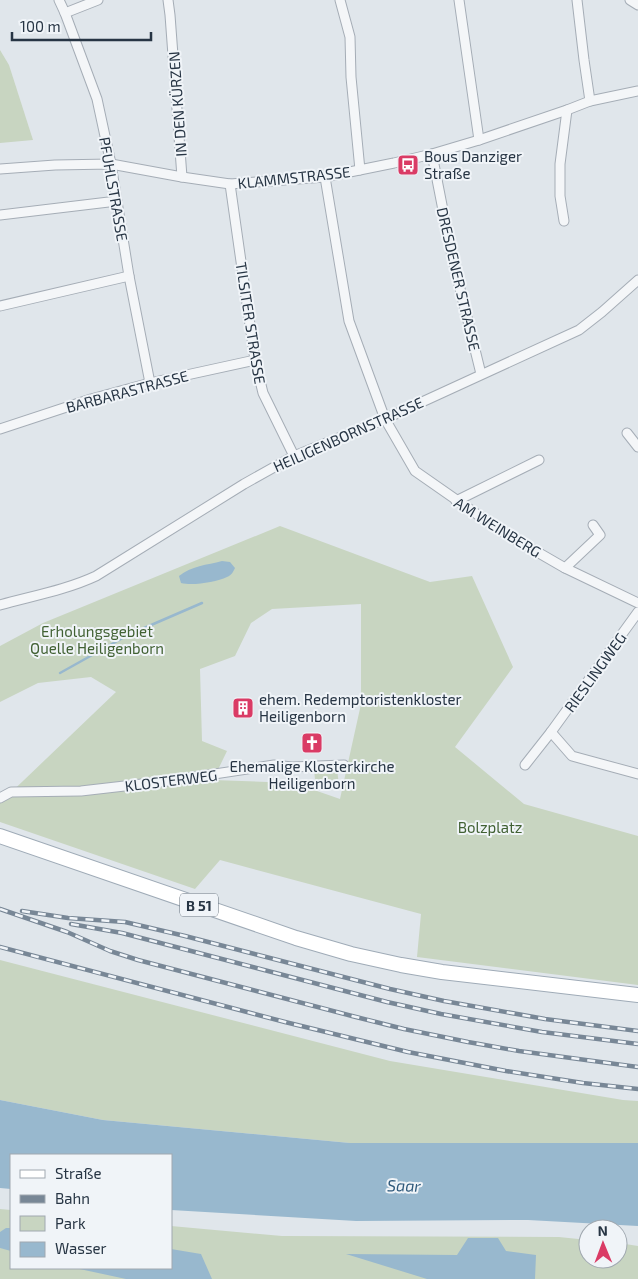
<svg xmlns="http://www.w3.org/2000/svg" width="638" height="1279" viewBox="0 0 638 1279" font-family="'Exo 2',sans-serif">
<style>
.green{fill:#c8d5c1;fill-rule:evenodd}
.water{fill:#98b8ce}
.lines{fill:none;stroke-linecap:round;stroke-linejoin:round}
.stream{stroke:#98b8ce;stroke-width:2.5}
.minor-casing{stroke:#a5adb6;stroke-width:11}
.primary-casing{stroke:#9fabb7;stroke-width:16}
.minor{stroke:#f4f6f8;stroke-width:9}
.primary{stroke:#fff;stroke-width:14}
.rail-casing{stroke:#788796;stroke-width:4.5}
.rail{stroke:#f0f4f8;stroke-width:2.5;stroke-dasharray:8;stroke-linecap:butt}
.labels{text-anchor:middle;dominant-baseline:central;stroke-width:4;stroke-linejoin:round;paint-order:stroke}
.shield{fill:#f0f4f8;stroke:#636e7a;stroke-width:1}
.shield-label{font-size:14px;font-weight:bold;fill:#273544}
.street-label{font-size:15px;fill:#273544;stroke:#f0f4f8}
.poi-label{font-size:15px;fill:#273544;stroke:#f0f4f8;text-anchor:start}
.park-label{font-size:15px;fill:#416133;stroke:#f0f4f8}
.water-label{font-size:16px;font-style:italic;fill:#2e597b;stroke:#f0f4f8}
</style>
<rect width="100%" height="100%" fill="#e0e6eb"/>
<g class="green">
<path d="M0,50L9,65L33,140L0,143Z"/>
<path d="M280,526L430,582L472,576L513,667L455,747L524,804L638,836V985L417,957L421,914L220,860L195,889L0,822V803L116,692L91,677L38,683L0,702V646L43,623ZM361,604V704L340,799L294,783L213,780L227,751L202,741L200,669L235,656L251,623L272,609Z"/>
<path d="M337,768L339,786L316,788L314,770Z"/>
<path d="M0,960L390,1061L623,1100L638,1101V1143H350L103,1120L0,1100Z"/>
<path d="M0,1209L11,1210V1268H171V1226L282,1236L559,1237L588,1240V1259H618V1243H619L638,1246V1279H0Z"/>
</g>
<g class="water">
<path d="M222,561L230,562L235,568C233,572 232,575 227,577C216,582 193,586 181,583L179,576C191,566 207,565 222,561Z"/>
<path d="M0,1100L103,1120L350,1143H638V1226L528,1220L356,1221L171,1210V1155H11V1189L0,1188Z"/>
<path d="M6,1228H11V1251L0,1248V1232Z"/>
<path d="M468,1238H498L506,1251L536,1255L535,1279H427L346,1254L457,1255Z"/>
<path d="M171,1249L201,1254L212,1279H126L75,1268H171Z"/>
</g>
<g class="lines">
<path class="stream" d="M60,673L128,635L202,603"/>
<g class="minor-casing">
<g id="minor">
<path d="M59,0L65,13L97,99L111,164L129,276L150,383"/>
<path d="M168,0L170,15L182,177"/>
<path d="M340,0L350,37L351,77L360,170"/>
<path d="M459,0L479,140"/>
<path d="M577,0L584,60L590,101"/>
<path d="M630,0L638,5"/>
<path d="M65,13L98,0"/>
<path d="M432,154L452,256L481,374"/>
<path d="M0,169L55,165L111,164L182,177L230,184L325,177L394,163L432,154L479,140L567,110L590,101L638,91"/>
<path d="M325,177L349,321L385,419L415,471L501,531L565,568L638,603"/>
<path d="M230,184L255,360L263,393L294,456"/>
<path d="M0,215L117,201"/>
<path d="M564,221L560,196V164L567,110"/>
<path d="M0,306L129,276"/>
<path d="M0,429L91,399L150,383L255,360"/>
<path d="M627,433L638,447"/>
<path d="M456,501L539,460"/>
<path d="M565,568L600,535L593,525"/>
<path d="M0,605C32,596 66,590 96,576L244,484L294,456L385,419L579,330L602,312L638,280"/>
<path d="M551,732L572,756L638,774"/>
<path d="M525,765L551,732L638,612"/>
<path d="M0,798L11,792L81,791L168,781L274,765L292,767L344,765"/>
</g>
</g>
<g class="primary-casing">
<path id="primary" d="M0,836L296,938L351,954L401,965L442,972L638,995"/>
</g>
<use href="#minor" class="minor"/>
<use href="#primary" class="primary"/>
<g class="rail-casing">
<g id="rail">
<path d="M0,909L67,932L110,951L138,960L352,1016L404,1029L468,1042L519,1051L638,1067"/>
<path d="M22,911L68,918L125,922L185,936L390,989L444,1001L545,1019L638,1031"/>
<path d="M71,924L122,933L387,1002L441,1014L542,1032L638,1044"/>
<path d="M0,947L285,1022L408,1052L506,1071L583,1083L638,1089"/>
</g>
</g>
<use href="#rail" class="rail"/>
</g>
<defs>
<g id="bus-square" transform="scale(1.125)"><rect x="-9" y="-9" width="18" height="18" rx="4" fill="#da3b65" stroke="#f0f4f8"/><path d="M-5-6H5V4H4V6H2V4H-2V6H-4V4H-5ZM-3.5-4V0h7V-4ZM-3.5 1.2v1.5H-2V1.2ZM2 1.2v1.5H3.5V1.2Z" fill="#fff"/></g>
<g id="building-square" transform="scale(1.125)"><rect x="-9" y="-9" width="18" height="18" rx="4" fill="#da3b65" stroke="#f0f4f8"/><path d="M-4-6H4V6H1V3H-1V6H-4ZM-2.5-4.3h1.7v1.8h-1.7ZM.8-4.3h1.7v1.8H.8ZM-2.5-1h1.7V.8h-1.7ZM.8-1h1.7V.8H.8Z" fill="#fff"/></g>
<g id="church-square" transform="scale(1.125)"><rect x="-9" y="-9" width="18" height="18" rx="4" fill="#da3b65" stroke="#f0f4f8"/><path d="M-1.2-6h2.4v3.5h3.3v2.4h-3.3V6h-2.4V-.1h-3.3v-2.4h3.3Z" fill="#fff"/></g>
</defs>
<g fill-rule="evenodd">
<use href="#bus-square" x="408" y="165"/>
<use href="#building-square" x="243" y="708"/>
<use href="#church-square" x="312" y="743"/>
</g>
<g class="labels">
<rect class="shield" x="180" y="893.5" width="38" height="23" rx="4"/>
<g class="shield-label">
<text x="199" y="905">B 51</text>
</g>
<g class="street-label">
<text transform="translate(177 104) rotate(-94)">IN DEN KÜRZEN</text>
<text transform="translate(294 177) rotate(-6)">KLAMMSTRASSE</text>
<text transform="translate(114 189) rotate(80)">PFUHLSTRASSE</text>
<text transform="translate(459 279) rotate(77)">DRESDENER STRASSE</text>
<text transform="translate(251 323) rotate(81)">TILSITER STRASSE</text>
<text transform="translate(127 391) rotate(-15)">BARBARASTRASSE</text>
<text transform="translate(348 434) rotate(-24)">HEILIGENBORNSTRASSE</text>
<text transform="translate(498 527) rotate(32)">AM WEINBERG</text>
<text transform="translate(595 672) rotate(-54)">RIESLINGWEG</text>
<text transform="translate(171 780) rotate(-7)">KLOSTERWEG</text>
</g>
<g class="poi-label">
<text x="424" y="156">Bous Danziger<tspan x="424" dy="17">Straße</tspan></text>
<text x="259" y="699">ehem. Redemptoristenkloster<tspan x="259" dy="17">Heiligenborn</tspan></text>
<text x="312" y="766" text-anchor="middle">Ehemalige Klosterkirche<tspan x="312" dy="17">Heiligenborn</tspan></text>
</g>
<g class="park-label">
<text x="97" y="631">Erholungsgebiet<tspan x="97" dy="17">Quelle Heiligenborn</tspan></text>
<text x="490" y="827">Bolzplatz</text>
</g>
<g class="water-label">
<text transform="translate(404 1185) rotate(1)">Saar</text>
</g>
</g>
<rect x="10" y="1154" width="162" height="115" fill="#f0f4f8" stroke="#a0a8b0"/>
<rect x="20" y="1170" width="25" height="8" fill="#ffffff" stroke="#a0a8b0"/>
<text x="55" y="1179" font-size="15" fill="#273544">Straße</text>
<rect x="20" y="1195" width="25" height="8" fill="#788796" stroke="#a0a8b0"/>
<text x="55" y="1204" font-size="15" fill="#273544">Bahn</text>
<rect x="20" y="1216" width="25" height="15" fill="#c8d5c1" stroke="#a0a8b0"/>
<text x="55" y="1229" font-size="15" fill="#273544">Park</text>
<rect x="20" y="1242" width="25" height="15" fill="#98b8ce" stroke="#a0a8b0"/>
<text x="55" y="1254" font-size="15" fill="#273544">Wasser</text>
<g transform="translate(603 1244) rotate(359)"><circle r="24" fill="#f0f4f8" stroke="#a0a8b0"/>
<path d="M0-4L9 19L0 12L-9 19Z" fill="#da3b65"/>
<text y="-8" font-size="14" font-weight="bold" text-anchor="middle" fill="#273544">N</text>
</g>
<path d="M12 32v8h139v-8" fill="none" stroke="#273544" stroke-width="2.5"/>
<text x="20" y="32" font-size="15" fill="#273544" stroke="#f0f4f8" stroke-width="4" paint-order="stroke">100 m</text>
</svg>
